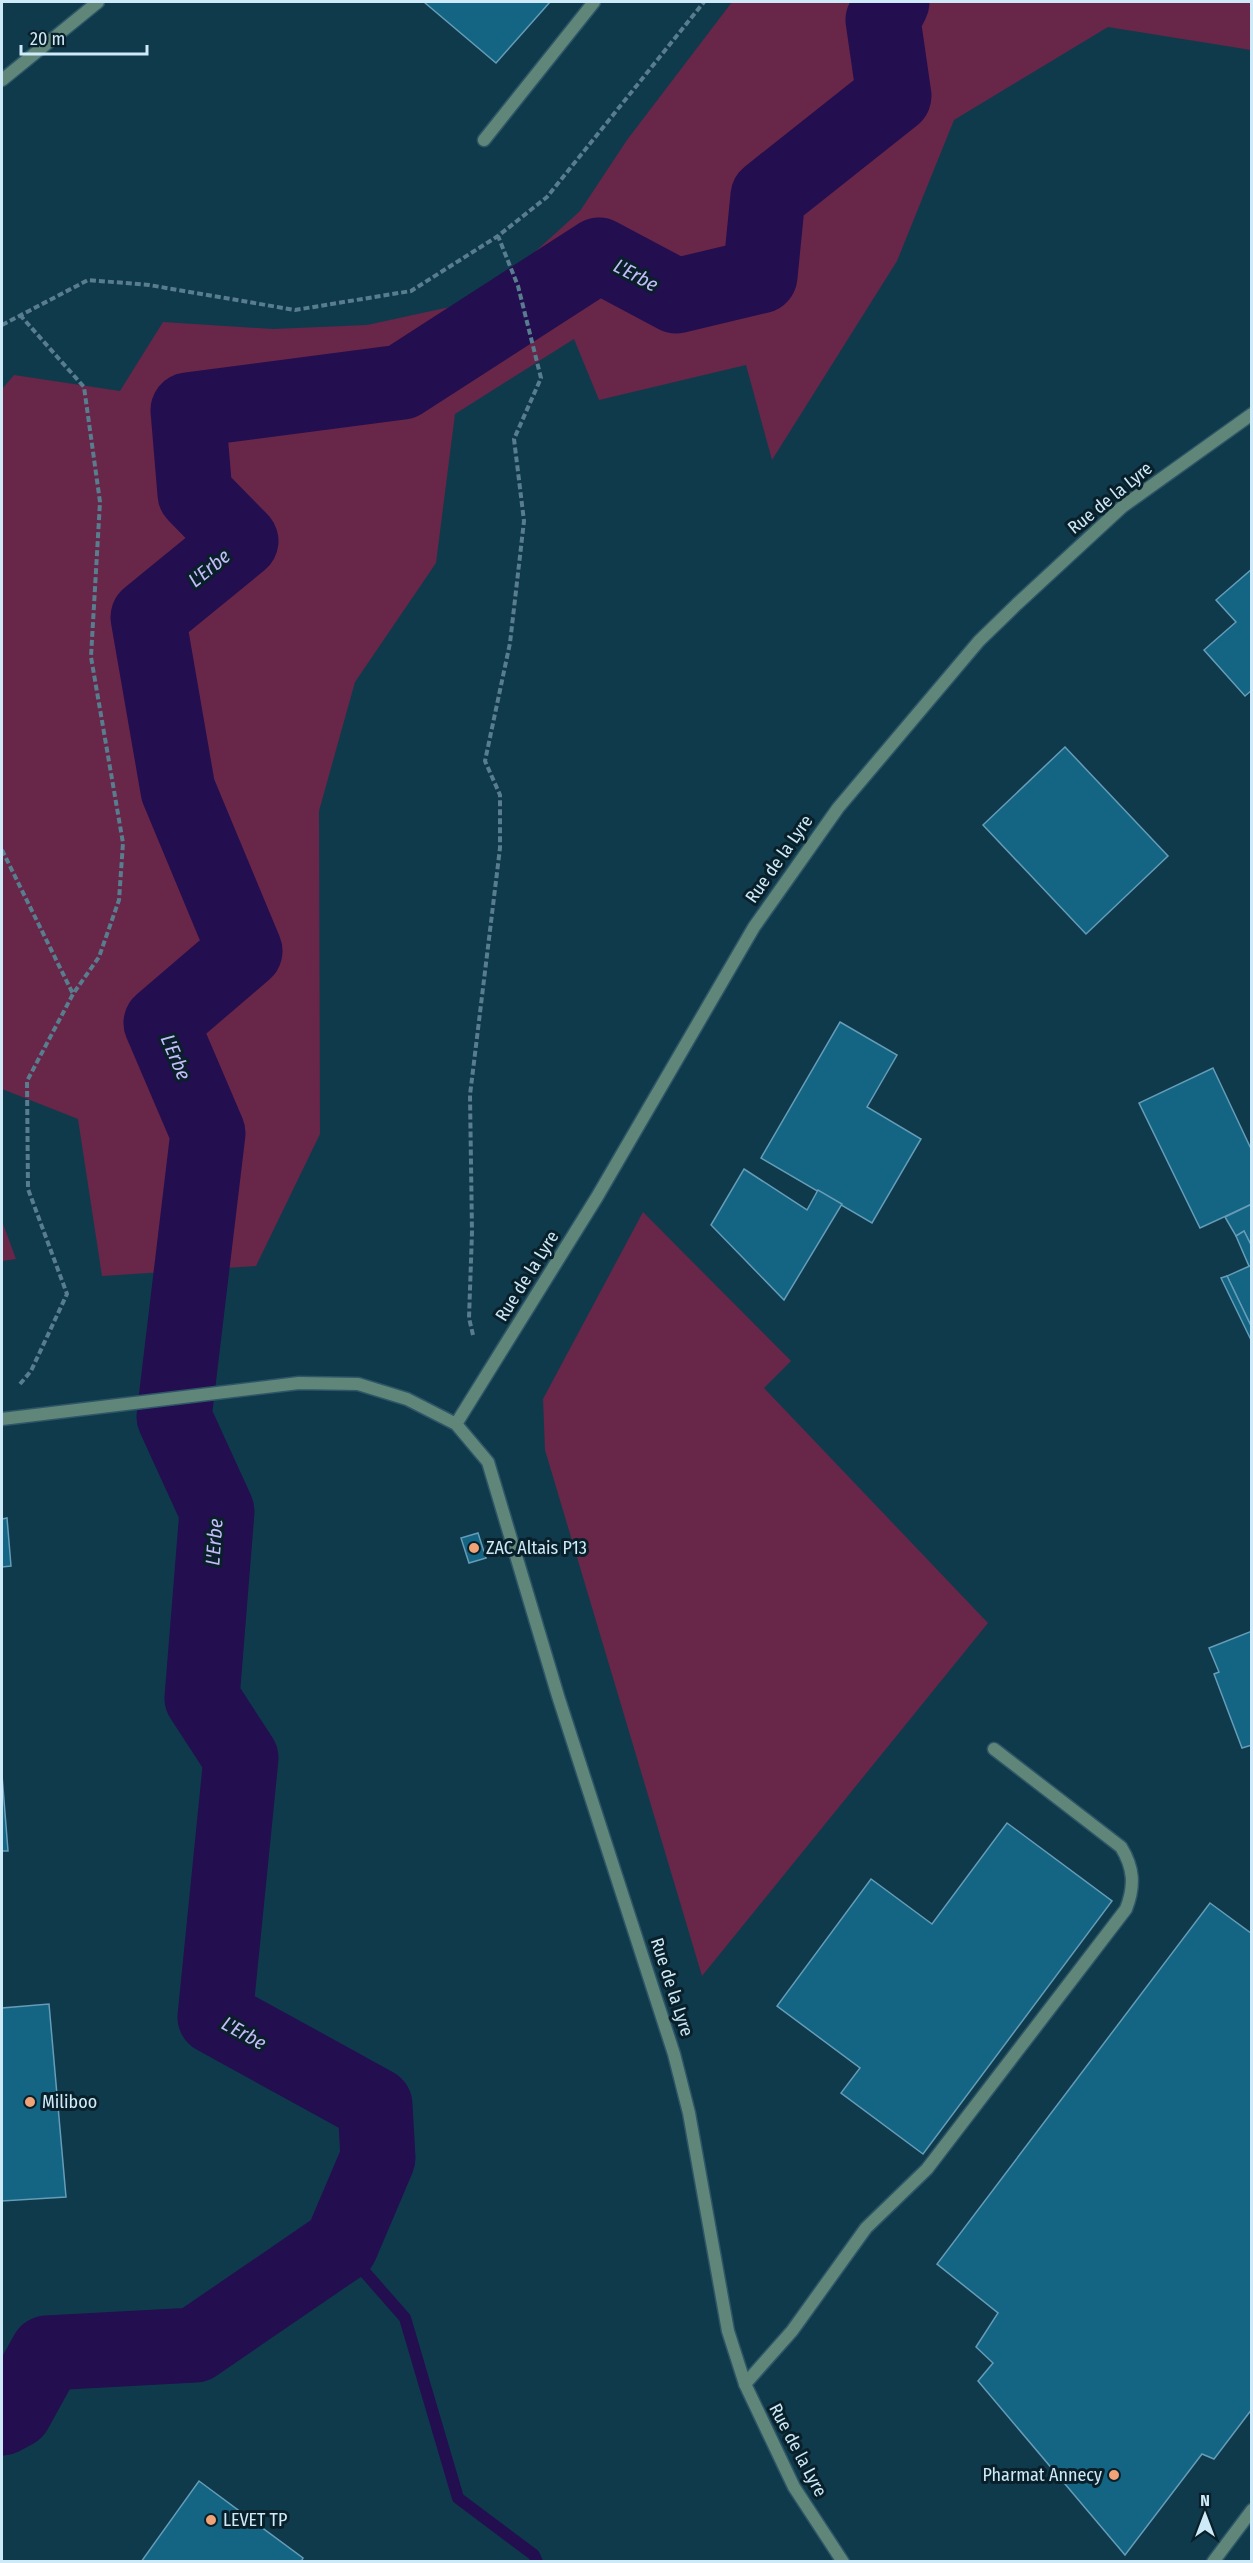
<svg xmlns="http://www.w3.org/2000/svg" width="1253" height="2563" viewBox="0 0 1253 2563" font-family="'Fira Sans Condensed',sans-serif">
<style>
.green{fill:#682649}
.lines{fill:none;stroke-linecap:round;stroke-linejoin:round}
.stream{stroke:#230e4f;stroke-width:12}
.river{stroke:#230e4f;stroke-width:75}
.building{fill:#146483;stroke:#659cb7;stroke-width:1.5}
.service-casing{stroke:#2e5668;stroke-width:15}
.minor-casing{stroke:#2e5668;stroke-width:15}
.tertiary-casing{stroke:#2e5668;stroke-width:15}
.path{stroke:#587d8e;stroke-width:4;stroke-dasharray:6 3;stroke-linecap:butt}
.service{stroke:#5f8678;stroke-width:12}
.minor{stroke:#5f8678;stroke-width:12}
.tertiary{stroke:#5f8678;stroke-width:12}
.poi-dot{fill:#efa377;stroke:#09202a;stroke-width:2}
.labels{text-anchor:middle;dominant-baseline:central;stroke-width:6;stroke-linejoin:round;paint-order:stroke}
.street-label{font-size:18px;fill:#ceeaf8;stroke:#09202a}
.poi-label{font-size:18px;fill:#ceeaf8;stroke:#09202a;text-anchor:start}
.water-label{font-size:20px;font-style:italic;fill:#c3bcf7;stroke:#09202a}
</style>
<rect width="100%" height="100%" fill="#0f3a4c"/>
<g class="green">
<path d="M732,2H1251V50L1108,27L954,120L897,261L772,460L746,365L599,400L574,339L455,414L436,563L355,682L319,811L320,1134L256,1266L102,1276L78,1119L2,1089V389L14,375L120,391L163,322L273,329L367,325L482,300L580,211L627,140Z"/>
<path d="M643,1212L791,1361L764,1388L988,1623L702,1976L545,1450L543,1399Z"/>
<path d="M2,1221L16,1259L2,1261Z"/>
</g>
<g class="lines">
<path class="stream" d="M341,2245L405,2318L458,2498L534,2555L537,2562"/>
<path class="river" d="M2,2418L15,2411L47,2353L195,2345L341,2245L378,2158L375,2105L215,2017L241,1758L202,1698L217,1511L174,1417L208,1133L161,1023L245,951L178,790L148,617L241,541L195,494L188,410L402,382L599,255L676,296L760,276L768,196L894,96L883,20L892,2"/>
</g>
<g class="building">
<path d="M424,2H550L496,63Z"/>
<path d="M1252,569V690L1245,696L1204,650L1236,622L1216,600Z"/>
<path d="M1065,747L1168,856L1086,934L983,825Z"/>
<path d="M840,1022L897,1055L867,1107L921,1139L872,1223L761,1158Z"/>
<path d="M1213,1068L1252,1151V1204L1200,1228L1139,1103Z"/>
<path d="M744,1169L807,1210L818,1190L842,1204L784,1300L711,1225Z"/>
<path d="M1252,1204V1247L1244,1231L1236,1236L1225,1217Z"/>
<path d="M1244,1231L1252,1247V1265L1249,1266L1236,1236Z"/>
<path d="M1252,1265V1328L1227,1276Z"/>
<path d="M1227,1276L1252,1328V1342L1221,1278Z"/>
<path d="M7,1518L11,1566L2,1567V1519Z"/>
<path d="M478,1533L486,1558L469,1563L461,1538Z"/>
<path d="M1252,1631V1745L1242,1748L1214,1674L1219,1672L1209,1648Z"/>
<path d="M2,1775L8,1851H2Z"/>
<path d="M1007,1823L1112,1901L923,2154L841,2093L860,2068L777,2006L871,1879L932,1924Z"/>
<path d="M1210,1903L1252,1934V2409L1214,2459L1202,2454L1125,2555L978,2381L993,2363L976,2347L998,2313L937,2264Z"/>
<path d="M49,2004L66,2197L2,2201V2008Z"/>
<path d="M199,2481L303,2558L301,2562H141Z"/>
</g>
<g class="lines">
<g class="service-casing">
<g id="service">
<path d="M484,140L594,2"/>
<path d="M745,2384L792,2331L866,2228L927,2169L1126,1909C1135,1886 1134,1868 1121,1847L994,1749"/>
<path d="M1213,2562L1252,2510"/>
</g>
</g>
<g class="minor-casing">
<path id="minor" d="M456,1424L597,1197L754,927L838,808L979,641L1017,604L1122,507L1252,414"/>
</g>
<g class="tertiary-casing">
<g id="tertiary">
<path d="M2,80L98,2"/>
<path d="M2,1419L299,1383L358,1384L407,1399L456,1424L488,1462L558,1696L674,2054L689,2113L728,2331L745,2384L794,2487L843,2562"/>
</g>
</g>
<g class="path">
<path d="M2,325L88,280L149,285L295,310L411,291L498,236L547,197L704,2"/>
<path d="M2,850L73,994"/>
<path d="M473,1335L469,1318L472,1232L470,1095L500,848V795L485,761L510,643L524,521L514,439L541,378L518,286L498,236"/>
<path d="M20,1384L31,1371L67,1294L28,1189L27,1081L73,994L99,957L119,900L123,843L91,657L100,502L84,387L20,315"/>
</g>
<use href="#service" class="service"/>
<use href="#minor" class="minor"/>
<use href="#tertiary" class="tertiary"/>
</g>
<g class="poi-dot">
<circle cx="474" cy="1548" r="6"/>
<circle cx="30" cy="2102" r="6"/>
<circle cx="1114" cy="2475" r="6"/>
<circle cx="211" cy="2520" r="6"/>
</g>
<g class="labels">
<g class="street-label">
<text transform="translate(1110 498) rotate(-39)">Rue de la Lyre</text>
<text transform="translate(779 859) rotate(-55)">Rue de la Lyre</text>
<text transform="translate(527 1276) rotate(-58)">Rue de la Lyre</text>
<text transform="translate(672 1987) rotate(72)">Rue de la Lyre</text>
<text transform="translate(798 2450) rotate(62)">Rue de la Lyre</text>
</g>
<g class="poi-label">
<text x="486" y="1548">ZAC Altais P13</text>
<text x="42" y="2102">Miliboo</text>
<text x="1102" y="2475" text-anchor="end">Pharmat Annecy</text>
<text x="223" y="2520">LEVET TP</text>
</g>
<g class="water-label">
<text transform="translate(636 275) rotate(28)">L'Erbe</text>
<text transform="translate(209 568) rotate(-39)">L'Erbe</text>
<text transform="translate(176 1057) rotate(67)">L'Erbe</text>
<text transform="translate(214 1542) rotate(-86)">L'Erbe</text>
<text transform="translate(244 2033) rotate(29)">L'Erbe</text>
</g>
</g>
<rect width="1253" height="2563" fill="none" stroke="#ceeaf8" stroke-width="6"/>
<g transform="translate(1205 2515)" stroke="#09202a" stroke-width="4.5" paint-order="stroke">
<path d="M0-4.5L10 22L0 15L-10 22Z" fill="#ceeaf8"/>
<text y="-9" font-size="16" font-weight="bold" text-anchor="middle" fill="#ceeaf8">N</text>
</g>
<path d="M21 45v9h126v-9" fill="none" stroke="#ceeaf8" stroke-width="3"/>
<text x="30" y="45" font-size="18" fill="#ceeaf8" stroke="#09202a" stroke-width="4.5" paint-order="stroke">20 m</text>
</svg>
